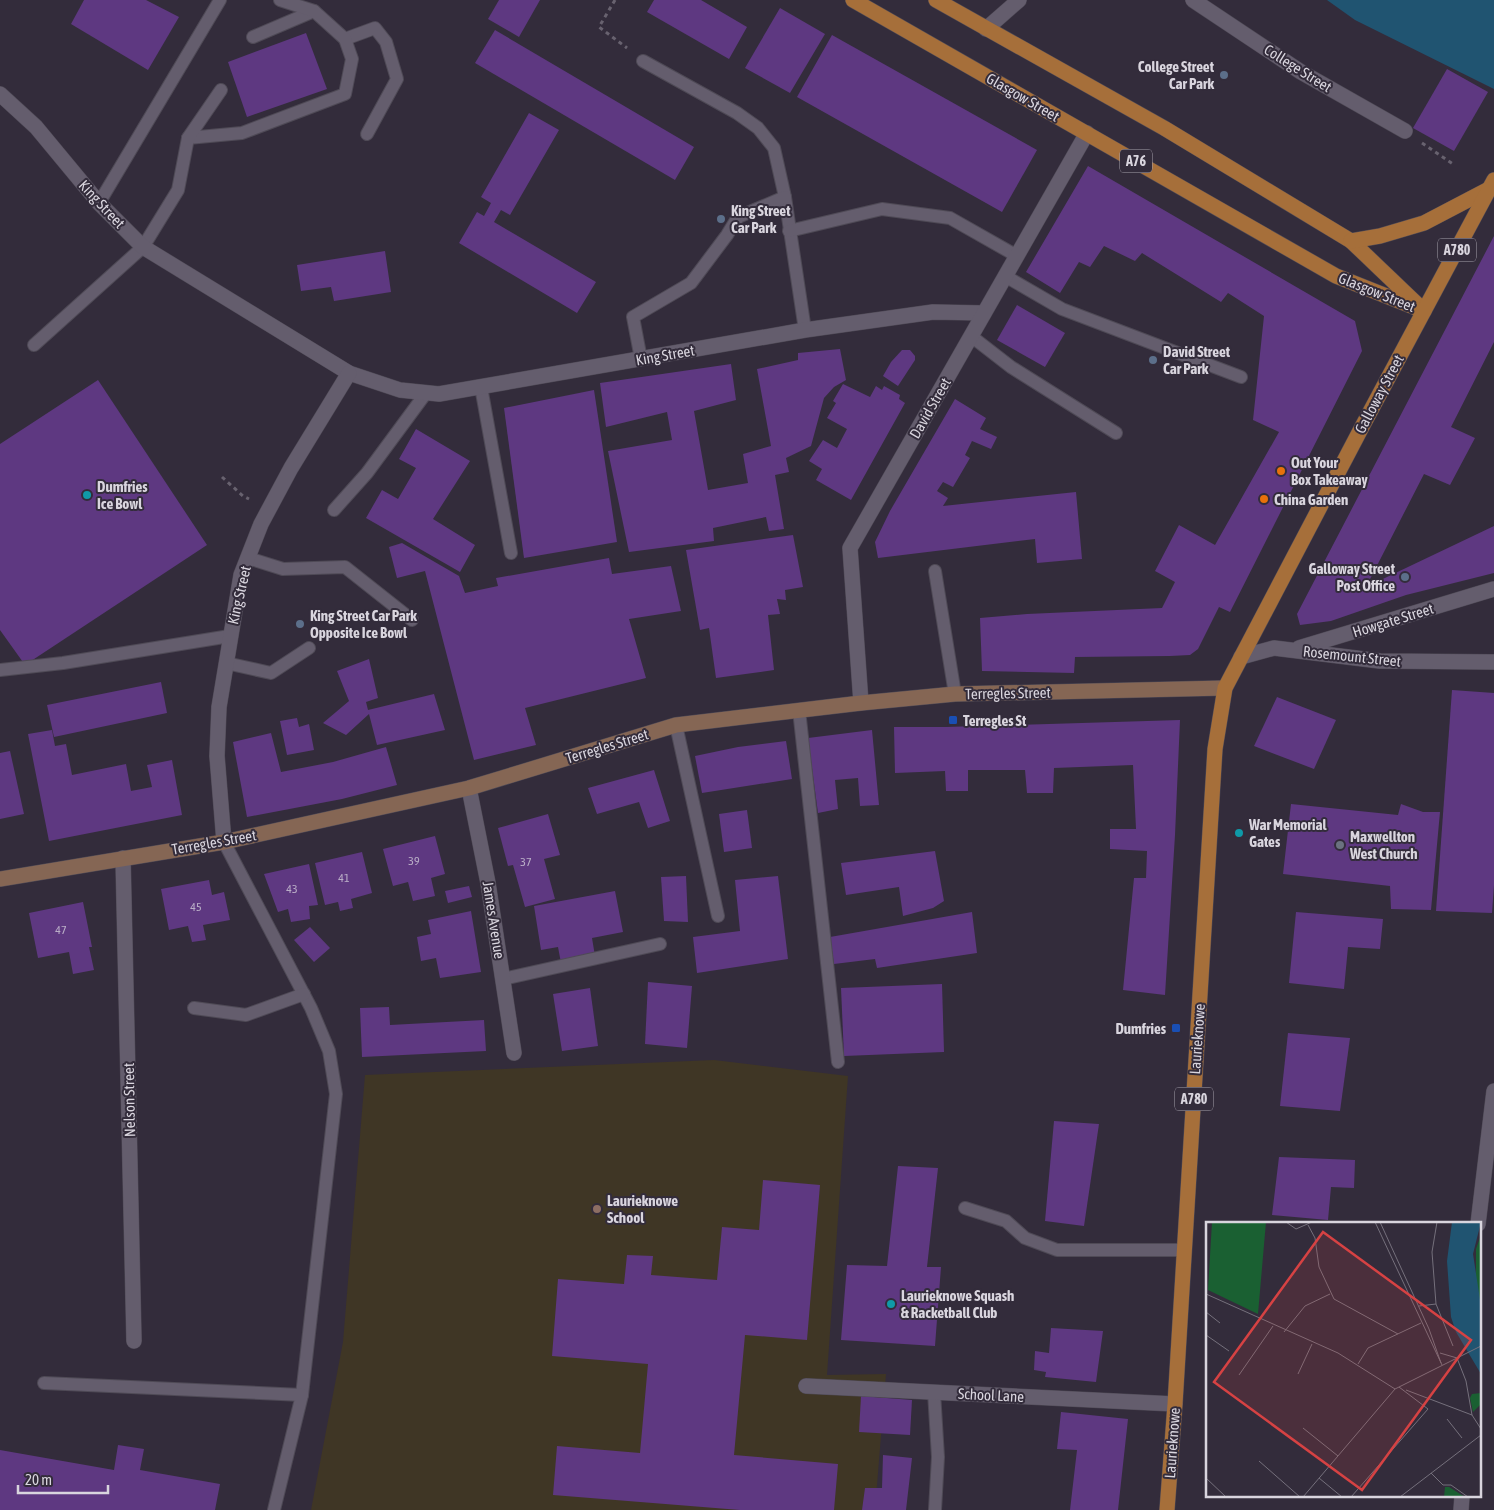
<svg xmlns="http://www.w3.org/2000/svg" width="1494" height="1510" viewBox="0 0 1494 1510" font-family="'Asap Condensed',sans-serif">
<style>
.education{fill:#3f3625}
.water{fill:#205471}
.building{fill:#5e3881}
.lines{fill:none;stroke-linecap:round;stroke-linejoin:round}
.lane-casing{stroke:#4f4a56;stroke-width:14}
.street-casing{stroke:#4f4a56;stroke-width:16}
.secondary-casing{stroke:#4f4a56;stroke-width:16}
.primary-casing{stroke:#4f4a56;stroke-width:16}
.path{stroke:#68626f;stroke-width:3;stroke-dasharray:4 4;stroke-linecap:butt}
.lane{stroke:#645d6d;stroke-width:12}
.street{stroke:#645d6d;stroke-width:15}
.secondary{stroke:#856654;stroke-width:15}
.primary{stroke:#a66f3a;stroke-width:15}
.service-dot{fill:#5c6f8a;stroke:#332c3b;stroke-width:2}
.food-dot{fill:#e8710a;stroke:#332c3b;stroke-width:2}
.culture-dot{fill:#0f9aa8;stroke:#332c3b;stroke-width:2}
.transit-dot{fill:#1a4fb4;stroke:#332c3b;stroke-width:2}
.worship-dot{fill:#6b7280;stroke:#332c3b;stroke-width:2}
.education-dot{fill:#8d6e63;stroke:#332c3b;stroke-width:2}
.labels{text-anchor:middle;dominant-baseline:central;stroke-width:4;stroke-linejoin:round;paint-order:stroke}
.number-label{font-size:12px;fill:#baaec7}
.shield{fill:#332c3b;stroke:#a7a2ad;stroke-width:1}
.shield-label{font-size:14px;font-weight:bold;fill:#d9d5de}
.poi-label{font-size:15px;font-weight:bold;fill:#d9d5de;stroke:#332c3b;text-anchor:start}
.street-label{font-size:15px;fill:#d9d5de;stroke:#332c3b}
.inset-road{fill:none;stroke:#75707c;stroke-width:1}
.view{fill:#d64243;fill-opacity:0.15;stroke:#d64243;stroke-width:2.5}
.inset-edge{fill:none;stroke:#d9d5de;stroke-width:2.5}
</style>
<rect width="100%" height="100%" fill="#332c3b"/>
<path class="education" d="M714,1060L848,1076L827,1375L886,1374L875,1510H311L343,1342L365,1075Z"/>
<path class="water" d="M1327,0H1494V89L1355,20Z"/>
<g class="building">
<path d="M84,0H146L179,17L148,70L71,24Z"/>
<path d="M499,0H540L519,37L488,19Z"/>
<path d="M654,0H701L747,27L729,59L647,12Z"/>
<path d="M780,8L825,34L790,93L745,68Z"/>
<path d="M495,30L694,147L675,180L475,63Z"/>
<path d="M306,33L327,89L247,117L228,62Z"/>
<path d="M832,35L1037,150L1002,212L797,97Z"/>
<path d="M1447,69L1488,92L1454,151L1413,128Z"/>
<path d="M529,113L559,130L510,215L501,210L494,222L596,282L577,313L459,243L477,212L484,216L491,203L481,197Z"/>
<path d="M1088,166L1355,321L1362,351L1230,612L1219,607L1198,649L1190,655L1170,656L1075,657L1074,673L982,671L980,618L1027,614L1162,608L1175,582L1155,571L1179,525L1215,545L1279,432L1253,420L1264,316L1228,293L1221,302L1142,253L1135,261L1104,246L1090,267L1079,262L1060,293L1026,272Z"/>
<path d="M1494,236V342L1451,427L1475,438L1450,485L1424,474L1366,587L1494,526V573L1406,595L1331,621L1300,625L1297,614Z"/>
<path d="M385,251L391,292L334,301L331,287L301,291L297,265Z"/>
<path d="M1017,305L1065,333L1045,367L997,340Z"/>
<path d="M840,349L846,380L834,387L824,398L811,446L786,458L789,472L775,475L784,529L769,531L766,517L713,528L714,541L629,552L608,451L672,440L667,412L606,427L600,383L731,364L736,400L694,411L708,490L748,483L743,454L771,446L757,369L798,360V353Z"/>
<path d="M902,350H910L915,356V360L898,386L883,376L891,362Z"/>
<path d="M98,380L207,545L25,665L0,630V444Z"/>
<path d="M843,384L870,397L876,386L882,390L884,386L900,395L899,399L905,403L851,500L816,480L822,469L809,461L823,440L837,448L847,429L827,418L836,403L833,401Z"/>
<path d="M594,390L617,542L524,558L504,408Z"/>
<path d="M955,399L986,418L980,429L997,437L991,449L972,441L965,455L970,458L953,487L943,482L937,491L948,498L943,506L1076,492L1082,559L1037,563L1035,539L878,558L875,542L890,511Z"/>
<path d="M416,429L470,461L433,519L475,545L460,572L366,518L382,490L398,499L416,468L399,459Z"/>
<path d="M793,535L803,587L785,590L786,600L777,599L780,614L768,615L774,670L716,678L709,628L700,630L686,550Z"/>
<path d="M402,543L459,576L465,593L498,586L496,578L609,558L612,574L671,566L681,611L629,619L646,678L525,708L536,745L474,760L425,571L397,578L389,547Z"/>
<path d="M369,659L378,698L366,702L368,710L434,694L445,730L377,745L369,714L346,735L323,723L349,701L337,671Z"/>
<path d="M161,682L167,713L54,737L47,705Z"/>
<path d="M1452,690L1494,693V885L1492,913L1436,911Z"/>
<path d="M1277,697L1336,720L1314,769L1254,746Z"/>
<path d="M297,718L299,727L309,724L314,750L287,755L280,721Z"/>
<path d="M1180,720L1175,835L1165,995L1123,990L1134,878H1146L1147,851L1110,849V829H1136L1133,765L1054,768L1053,793H1027L1025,770H968V791H946L945,771L895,773L894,727H946Z"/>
<path d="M52,730L55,746L66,744L72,775L126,764L131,791L152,787L147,765L172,760L182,815L49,841L28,734Z"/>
<path d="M872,730L879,805L860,806L858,778L835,780L838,809L818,813L808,738Z"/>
<path d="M271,733L281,772L333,762L386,747L397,785L342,799L247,817L233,742Z"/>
<path d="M786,741L792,779L702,793L695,756L738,747Z"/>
<path d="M10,751L24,814L0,819V753Z"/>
<path d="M654,770L670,821L648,828L639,802L597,814L588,788Z"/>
<path d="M1291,804L1398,815L1401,804L1423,812H1440L1431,910L1391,909L1390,886L1283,874Z"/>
<path d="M747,810L752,848L724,852L719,814Z"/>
<path d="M548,814L560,855L544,859L555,899L525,907L513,865L508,866L498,828Z"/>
<path d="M435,836L445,874L431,878L435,896L413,901L408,882L393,886L383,849Z"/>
<path d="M935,851L944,901L933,908L903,916L899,887L846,895L841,863Z"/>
<path d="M362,852L372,893L351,899L353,908L340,911L338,902L325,905L315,863Z"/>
<path d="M309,864L318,905L309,906L310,919L291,922L288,909L278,912L264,874Z"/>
<path d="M686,876L688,922L664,921L661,877Z"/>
<path d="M778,876L788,959L697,973L693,937L740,931L735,880Z"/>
<path d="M209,880L212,895L224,892L230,920L203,925L206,940L192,942L188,926L169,930L161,889Z"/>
<path d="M469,886L472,897L448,903L445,891Z"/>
<path d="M615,891L623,932L592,938L595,956L561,963L558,947L541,950L534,906Z"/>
<path d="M83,902L92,947H89L94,970L73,974L69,952L38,958L29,913Z"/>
<path d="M471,911L481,972L440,978L436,958L421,961L417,937L431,934L428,920Z"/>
<path d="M972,912L977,953L877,968L875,959L834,964L830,937Z"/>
<path d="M1296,912L1383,919L1380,949L1348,947L1344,989L1289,983Z"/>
<path d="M310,927L330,948L314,962L294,940Z"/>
<path d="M648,982L692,986L687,1048L645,1044Z"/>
<path d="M942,984L944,1052L844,1056L841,988Z"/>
<path d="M590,988L598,1046L562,1051L553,994Z"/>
<path d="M389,1007L390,1025L484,1020L486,1051L362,1057L360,1008Z"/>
<path d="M1288,1033L1350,1038L1340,1111L1280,1106Z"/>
<path d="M1054,1121L1099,1124L1084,1226L1045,1221Z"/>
<path d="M1279,1157L1355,1160L1354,1188L1331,1187L1328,1220L1272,1215Z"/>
<path d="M898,1166L938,1168L927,1267H941L935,1346L841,1340L847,1265L887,1266Z"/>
<path d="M763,1180L820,1185L807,1340L745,1335L734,1455L838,1464L834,1510H740L553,1495L557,1446L640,1453L648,1364L552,1356L558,1279L624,1284L627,1255L653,1256L651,1275L717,1280L722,1227L759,1230Z"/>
<path d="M1051,1328L1103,1331L1096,1382L1045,1377L1046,1372L1034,1370L1035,1351L1049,1353Z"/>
<path d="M861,1396L912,1400L910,1435L859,1432Z"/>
<path d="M1061,1412L1128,1419L1118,1510H1070L1077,1450L1057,1449Z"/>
<path d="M118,1445L144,1449L140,1470L220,1484L215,1510H0V1450L114,1470Z"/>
<path d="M883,1455L912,1458L906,1510H862L865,1488H882Z"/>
</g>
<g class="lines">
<g class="lane-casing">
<g id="lane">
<path d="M253,37L314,11"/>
<path d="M345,39L375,28L386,42L397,79L367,134"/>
<path d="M643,61L737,113L758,128L774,148L785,197L805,330"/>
<path d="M188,138L242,133L345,94L352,59L345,39L314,11L280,0"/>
<path d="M99,203L220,0"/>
<path d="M789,231L882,209L950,218L1017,256"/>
<path d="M1005,276L1062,309L1241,377"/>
<path d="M971,336L1011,367L1116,433"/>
<path d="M34,345L143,247L178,190L188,138L221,90"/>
<path d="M641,359L633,317L691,283L727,235L738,217L785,197"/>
<path d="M481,387L511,553"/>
<path d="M334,510L367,473L426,393"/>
<path d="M248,558L283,569L345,567L412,620"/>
<path d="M935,571L955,694"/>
<path d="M226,663L271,673L309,648"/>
<path d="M0,670L63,663L230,636"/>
<path d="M799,710L838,1062"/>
<path d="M676,725L718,916"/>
<path d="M224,842L311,1008L329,1051L336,1094L302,1395"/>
<path d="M503,979L660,944"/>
<path d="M194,1008L246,1015L304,994"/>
<path d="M965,1208L1006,1221L1025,1238L1057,1250H1184"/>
<path d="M44,1383L302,1395L274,1510"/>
<path d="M934,1392L938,1457L935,1510"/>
</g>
</g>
<g class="street-casing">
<g id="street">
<path d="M1193,0L1301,72L1405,131"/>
<path d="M986,29L1019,0"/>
<path d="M0,94L36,127L99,203L143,247L349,373L400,390L439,394L805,330L933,312L984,313"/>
<path d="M1299,648L1494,589"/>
<path d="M1241,657L1274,648L1380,661L1494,662"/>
<path d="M861,703L850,548L1087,133"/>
<path d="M469,788L488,883L514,1053"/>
<path d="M224,842L217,756L219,707L241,575L261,524L291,468L349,373"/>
<path d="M123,858L134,1341"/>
<path d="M1478,1224L1494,1091"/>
<path d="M806,1386L1175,1404"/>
<path d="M1461,1510L1462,1496"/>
</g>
</g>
<g class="secondary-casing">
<path id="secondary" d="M0,879L224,842L469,788L676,725L861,703L955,694L1225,688"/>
</g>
<g class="primary-casing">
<g id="primary">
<path d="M853,0L1336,276L1424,311"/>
<path d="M936,0L1164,128L1351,241L1419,306"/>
<path d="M1351,241L1380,236L1424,223L1489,189"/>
<path d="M1167,1510L1175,1404L1215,749L1225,688L1363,425L1494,180"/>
</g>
</g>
<g class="path">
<path d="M615,0L599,27L627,48"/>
<path d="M1422,143L1453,164"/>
<path d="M222,477L243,496L249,499"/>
</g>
<use href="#lane" class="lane"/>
<use href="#street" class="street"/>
<use href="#secondary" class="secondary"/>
<use href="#primary" class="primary"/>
</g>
<g class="service-dot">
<circle cx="1224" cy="75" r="5"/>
<circle cx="721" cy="219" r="5"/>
<circle cx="1153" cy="360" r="5"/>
<circle cx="1405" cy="577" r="5"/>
<circle cx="300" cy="624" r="5"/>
</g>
<g class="food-dot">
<circle cx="1281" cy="471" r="5"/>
<circle cx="1264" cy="499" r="5"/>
</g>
<g class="culture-dot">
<circle cx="87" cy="495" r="5"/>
<circle cx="1239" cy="833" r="5"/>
<circle cx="891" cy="1304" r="5"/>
</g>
<g class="transit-dot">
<rect x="948" y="715" width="10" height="10" rx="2.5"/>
<rect x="1171" y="1023" width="10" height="10" rx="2.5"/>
</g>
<circle class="worship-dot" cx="1340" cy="845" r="5"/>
<circle class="education-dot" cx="597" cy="1209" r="5"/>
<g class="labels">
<g class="number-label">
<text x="414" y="861">39</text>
<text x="526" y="862">37</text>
<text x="344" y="878">41</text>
<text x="292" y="889">43</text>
<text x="196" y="907">45</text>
<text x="61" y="930">47</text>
</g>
<g class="shield">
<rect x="1120" y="149.5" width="32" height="23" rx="4"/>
<rect x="1438" y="238.5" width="38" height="23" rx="4"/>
<rect x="1175" y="1087.5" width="38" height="23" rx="4"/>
</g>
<g class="shield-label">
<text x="1136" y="161">A76</text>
<text x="1457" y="250">A780</text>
<text x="1194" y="1099">A780</text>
</g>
<g class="poi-label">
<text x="1214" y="66" text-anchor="end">College Street<tspan x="1214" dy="17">Car Park</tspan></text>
<text x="731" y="210">King Street<tspan x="731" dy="17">Car Park</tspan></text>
<text x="1163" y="351">David Street<tspan x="1163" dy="17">Car Park</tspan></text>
<text x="1291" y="462">Out Your<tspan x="1291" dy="17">Box Takeaway</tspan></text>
<text x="97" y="486">Dumfries<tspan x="97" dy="17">Ice Bowl</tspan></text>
<text x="1274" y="499">China Garden</text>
<text x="1395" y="568" text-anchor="end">Galloway Street<tspan x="1395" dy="17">Post Office</tspan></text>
<text x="310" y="615">King Street Car Park<tspan x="310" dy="17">Opposite Ice Bowl</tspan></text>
<text x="963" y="720">Terregles St</text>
<text x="1249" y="824">War Memorial<tspan x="1249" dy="17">Gates</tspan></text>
<text x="1350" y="836">Maxwellton<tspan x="1350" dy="17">West Church</tspan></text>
<text x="1166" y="1028" text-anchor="end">Dumfries</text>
<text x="607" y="1200">Laurieknowe<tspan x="607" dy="17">School</tspan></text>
<text x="901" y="1295">Laurieknowe Squash<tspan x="901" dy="17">&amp; Racketball Club</tspan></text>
</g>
<g class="street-label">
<text transform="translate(1298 68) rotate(32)">College Street</text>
<text transform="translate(1023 97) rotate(30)">Glasgow Street</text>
<text transform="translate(102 204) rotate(47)">King Street</text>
<text transform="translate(1377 292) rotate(22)">Glasgow Street</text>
<text transform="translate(665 355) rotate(-10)">King Street</text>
<text transform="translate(1379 394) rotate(-62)">Galloway Street</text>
<text transform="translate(930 408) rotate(-60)">David Street</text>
<text transform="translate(239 595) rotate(-77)">King Street</text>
<text transform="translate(1393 620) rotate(-17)">Howgate Street</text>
<text transform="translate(1352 656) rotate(6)">Rosemount Street</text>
<text transform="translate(1008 693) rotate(-1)">Terregles Street</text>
<text transform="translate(607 746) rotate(-17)">Terregles Street</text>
<text transform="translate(214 842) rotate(-10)">Terregles Street</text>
<text transform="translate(494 920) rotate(81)">James Avenue</text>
<text transform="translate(1197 1039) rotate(-86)">Laurieknowe</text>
<text transform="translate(129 1100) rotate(-91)">Nelson Street</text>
<text transform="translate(991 1395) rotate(3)">School Lane</text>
<text transform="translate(1172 1443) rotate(-86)">Laurieknowe</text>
</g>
</g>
<g transform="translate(1206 1222)">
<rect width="275" height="275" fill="#332c3b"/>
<path d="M6,0H60L52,92L2,68ZM275,13V84L270,62V27ZM275,171V182L267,190L264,176L266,172ZM239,265H243L259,275H238Z" fill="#1a6032"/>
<path d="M246,0H275L267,32L275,84V152L250,110L245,95L241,39Z" fill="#205471"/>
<path class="inset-road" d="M80,0L90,7L106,0M169,0L236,143M174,0L223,107L235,141M231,0L226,30L230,82L247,124M102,3L109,16L113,45L128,77L192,112M0,72L132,131L189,167M213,84L230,82M0,90L14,101M78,110L99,84L124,72M0,113L23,129M234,131L251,136M251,136L260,159L266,193L275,207M152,142L162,126L215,101M92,152L106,122M33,153L67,104M200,168L266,193M241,197L256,216M97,206L132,234M53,239L94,275M225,251L237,263M0,256L20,275M113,256L136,275M237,263H245L262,275M97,275L189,167L275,124M145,275L222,187L193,165M194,275L275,213"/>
<path class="view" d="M117,10L265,118L156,268L8,160Z"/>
<rect width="275" height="275" class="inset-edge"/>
</g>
<path d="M18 1485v8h90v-8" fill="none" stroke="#d9d5de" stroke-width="2.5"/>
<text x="25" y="1485" font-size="15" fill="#d9d5de" stroke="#332c3b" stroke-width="4" paint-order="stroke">20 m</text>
</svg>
